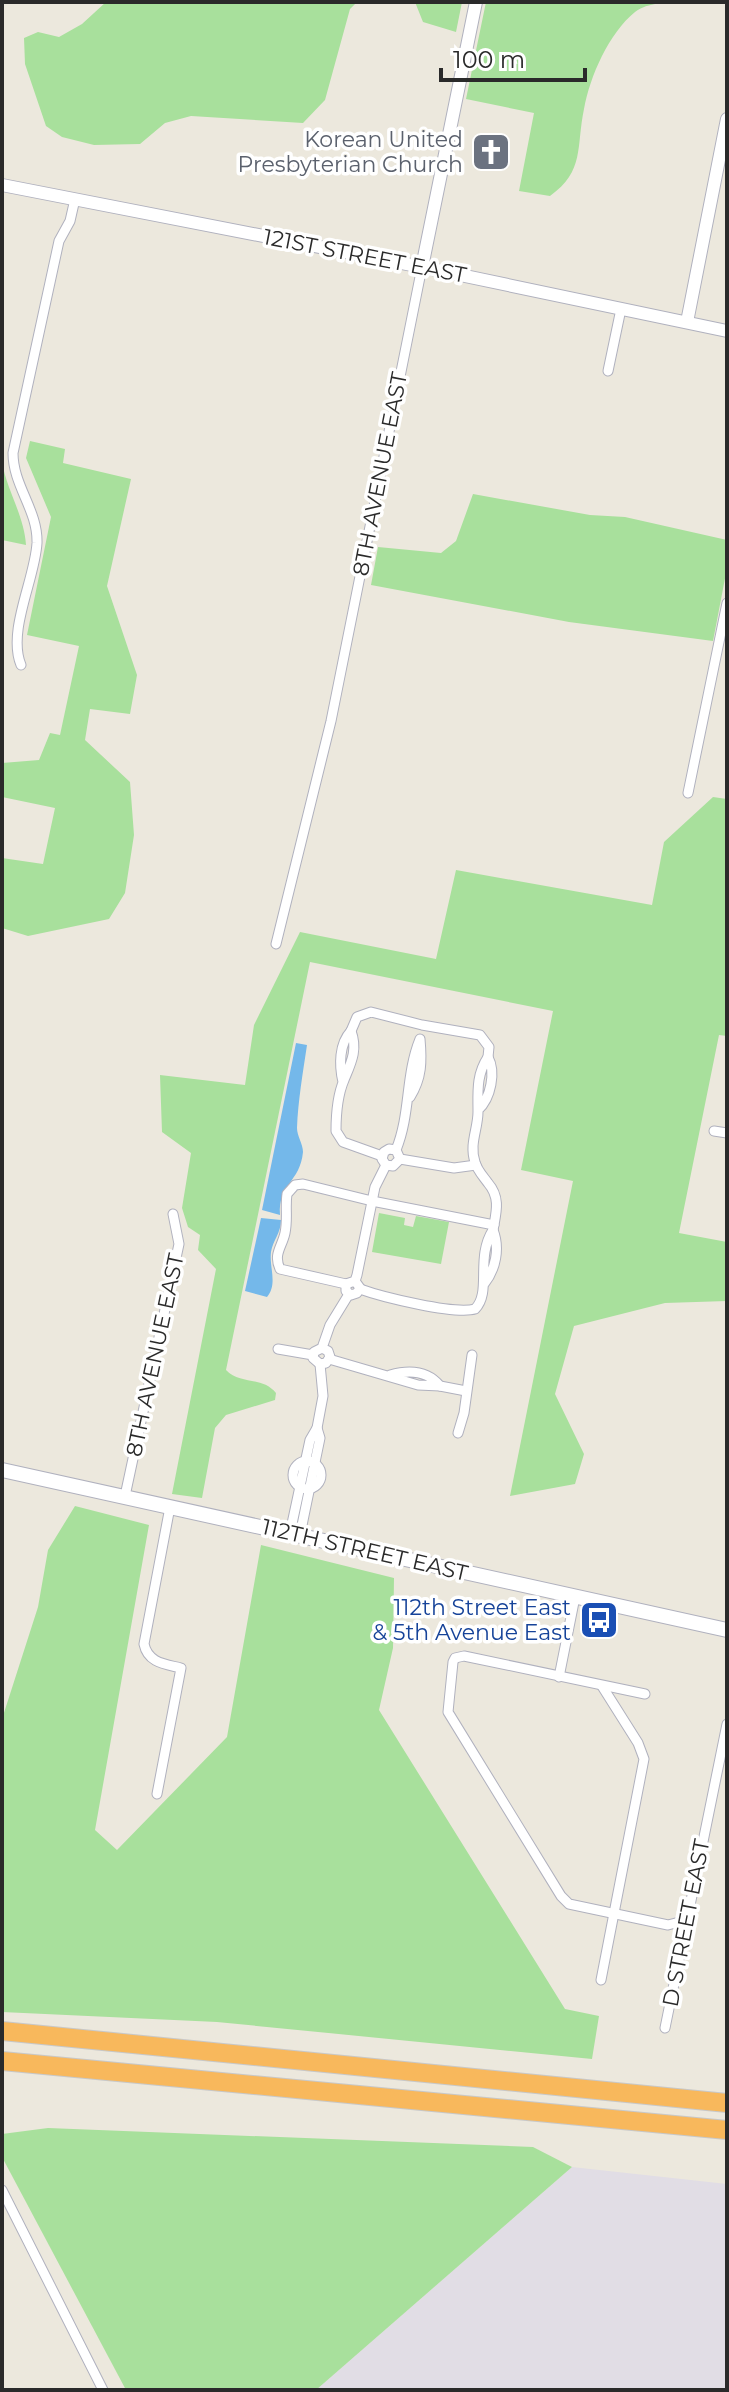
<svg xmlns="http://www.w3.org/2000/svg" width="729" height="2392" viewBox="0 0 729 2392" font-family="Montserrat,sans-serif">
<style>
.industrial{fill:#e1dde5}
.green{fill:#a8e09c}
.water{fill:#74b8ea}
.lines{fill:none;stroke-linecap:round;stroke-linejoin:round}
.minor-casing{stroke:#b0b1be;stroke-width:11}
.tertiary-casing{stroke:#b0b1be;stroke-width:14}
.secondary-casing{stroke:#b0b1be;stroke-width:16}
.motorway-casing{stroke:#c8c8c8;stroke-width:20}
.minor{stroke:#fff;stroke-width:9}
.tertiary{stroke:#fff;stroke-width:12}
.secondary{stroke:#fff;stroke-width:14}
.motorway{stroke:#f8b85c;stroke-width:18}
.labels{text-anchor:middle;dominant-baseline:central;stroke-width:7;stroke-linejoin:round;paint-order:stroke}
.worship-label{font-size:22px;fill:#5b616d;stroke:#fff;text-anchor:end}
.street-label{font-size:22px;fill:#2a2a2a;stroke:#fff}
.transit-label{font-size:22px;fill:#164399;stroke:#fff;text-anchor:end}
</style>
<rect width="100%" height="100%" fill="#ece8dd"/>
<path class="industrial" d="M572,2167L727,2184V2390H316Z"/>
<g class="green">
<path d="M106,2H357L350,9L325,100L303,123L191,116L165,123L140,144L94,145L62,137L46,126L25,64L24,38L38,32L59,37L82,24Z"/>
<path d="M415,2H462L456,32L423,22Z"/>
<path d="M486,2H683C668,3 648,2 635,12C609,33 590,76 584,109C576,147 585,171 550,196L519,191L534,113L466,99Z"/>
<path d="M30,441L65,449L63,463L131,479L107,586L137,675L130,714L90,709L85,740L130,782L134,835L125,893L109,919L28,936L2,928V858L43,864L55,808L2,797V763L39,760L50,733L60,735L79,646L27,635L51,517L26,458Z"/>
<path d="M2,462C7,491 24,515 26,545L2,540Z"/>
<path d="M473,494L590,515L625,517L727,540V568L713,641L569,622L371,585L378,547L441,553L456,541Z"/>
<path d="M713,797L727,799V1036L719,1035L679,1233L727,1242V1301L665,1303L574,1326L555,1394L584,1454L575,1484L510,1496L573,1181L521,1170L553,1011L310,962L226,1370C240,1385 262,1376 276,1393L275,1400L226,1415L215,1428L202,1498L172,1494L216,1269L198,1250L200,1235L188,1227L182,1208L191,1153L162,1132L160,1075L245,1085L254,1025L300,932L436,959L456,870L652,905L664,842Z"/>
<path d="M379,1213L405,1218L404,1225L413,1227L416,1216L449,1222L441,1264L372,1252Z"/>
<path d="M75,1506L149,1525L95,1830L117,1850L227,1737L261,1545L394,1578L393,1648L379,1710L565,2009L599,2016L592,2059L217,2022L2,2012V1719L38,1607L48,1550Z"/>
<path d="M48,2128L533,2147L572,2167L316,2390H126L2,2157V2134Z"/>
</g>
<g class="water">
<path d="M296,1043L307,1045C303,1072 298,1101 297,1128C297,1136 303,1144 303,1152C300,1183 278,1183 280,1215L262,1210Z"/>
<path d="M261,1218L281,1220C281,1233 273,1240 271,1252C269,1267 278,1284 267,1297L245,1291Z"/>
</g>
<g class="lines">
<g class="minor-casing">
<g id="minor">
<path d="M608,371L621,309"/>
<path d="M21,665C7,631 35,579 37,543C38,510 13,486 13,453L59,241L70,221L75,199"/>
<path d="M688,793L727,603"/>
<path d="M276,944L331,721L422,267"/>
<path d="M351,1031L357,1017L371,1012L422,1025L480,1035L489,1047L488,1057"/>
<path d="M343,1082C339,1065 339,1044 351,1031C358,1050 351,1063 344,1080C338,1094 336,1116 336,1131L343,1142L382,1156"/>
<path d="M478,1110C491,1098 496,1072 488,1057C476,1075 478,1092 478,1112C478,1129 469,1144 475,1162C477,1170 483,1176 488,1183C501,1198 496,1213 493,1230"/>
<path d="M714,1131L727,1133"/>
<path d="M396,1150L389,1149L384,1152L382,1159L386,1165L393,1166L400,1159L396,1150C411,1113 405,1076 420,1039C422,1061 422,1078 410,1097"/>
<path d="M400,1159L454,1168L476,1165"/>
<path d="M355,1281L360,1288L357,1293L351,1295L346,1291V1284L355,1281L357,1275L375,1187L386,1165"/>
<path d="M346,1284L280,1269C273,1254 282,1247 285,1233C288,1219 285,1207 287,1194L295,1185L303,1184L372,1201L494,1225"/>
<path d="M360,1289C382,1297 455,1315 475,1309C492,1292 475,1258 493,1230C500,1248 496,1269 484,1284"/>
<path d="M322,1348L328,1351L330,1357L326,1363L320,1364L313,1358L314,1352L322,1348L330,1325L349,1294"/>
<path d="M278,1349L313,1355"/>
<path d="M329,1359L418,1385L440,1386C427,1370 408,1370 390,1375"/>
<path d="M440,1386L466,1391"/>
<path d="M317,1428L323,1396L320,1364"/>
<path d="M458,1433L464,1413L472,1355"/>
<circle cx="307" cy="1475" r="14"/>
<path d="M125,1496L179,1244L173,1214"/>
<path d="M290,1533L310,1440L317,1428L320,1438L300,1535"/>
<path d="M559,1677L575,1597"/>
<path d="M645,1694L464,1656L455,1658L453,1662L448,1712L561,1896L569,1904L668,1925L687,1920"/>
<path d="M157,1794L181,1668C165,1664 148,1663 144,1644L170,1507"/>
<path d="M601,1980L644,1759L638,1743L602,1686"/>
<path d="M665,2028L727,1724"/>
<path d="M2,2190L103,2390"/>
</g>
</g>
<g class="tertiary-casing">
<g id="tertiary">
<path d="M2,185L422,267L727,331"/>
<path d="M422,267L476,2"/>
<path d="M687,322L727,119"/>
</g>
</g>
<g class="secondary-casing">
<path id="secondary" d="M2,1470L727,1630"/>
</g>
<g class="motorway-casing">
<g id="motorway">
<path d="M2,2031L727,2103"/>
<path d="M2,2061L727,2130"/>
</g>
</g>
<use href="#minor" class="minor"/>
<use href="#tertiary" class="tertiary"/>
<use href="#secondary" class="secondary"/>
<use href="#motorway" class="motorway"/>
</g>
<defs>
<g id="church-square" transform="scale(2)"><rect x="-9" y="-9" width="18" height="18" rx="4" fill="#6b7280" stroke="#fff"/><path d="M-1.2-6h2.4v3.5h3.3v2.4h-3.3V6h-2.4V-.1h-3.3v-2.4h3.3Z" fill="#fff"/></g>
<g id="bus-square" transform="scale(2)"><rect x="-9" y="-9" width="18" height="18" rx="4" fill="#1a4fb4" stroke="#fff"/><path d="M-5-6H5V4H4V6H2V4H-2V6H-4V4H-5ZM-3.5-4V0h7V-4ZM-3.5 1.2v1.5H-2V1.2ZM2 1.2v1.5H3.5V1.2Z" fill="#fff"/></g>
</defs>
<g fill-rule="evenodd">
<use href="#church-square" x="491" y="152"/>
<use href="#bus-square" x="599" y="1620"/>
</g>
<g class="labels">
<g class="worship-label">
<text x="463" y="139">Korean United<tspan x="463" dy="25">Presbyterian Church</tspan></text>
</g>
<g class="street-label">
<text transform="translate(365 256) rotate(11)">121ST STREET EAST</text>
<text transform="translate(380 474) rotate(-79)">8TH AVENUE EAST</text>
<text transform="translate(155 1355) rotate(-78)">8TH AVENUE EAST</text>
<text transform="translate(365 1550) rotate(13)">112TH STREET EAST</text>
<text transform="translate(686 1923) rotate(-79)">D STREET EAST</text>
</g>
<g class="transit-label">
<text x="571" y="1607">112th Street East<tspan x="571" dy="25">&amp; 5th Avenue East</tspan></text>
</g>
</g>
<rect width="729" height="2392" fill="none" stroke="#2a2a2a" stroke-width="8"/>
<path d="M441 68v12h144v-12" fill="none" stroke="#2a2a2a" stroke-width="4"/>
<text x="453" y="68" font-size="24" fill="#2a2a2a" stroke="#ffffff" stroke-width="6" paint-order="stroke">100 m</text>
</svg>
